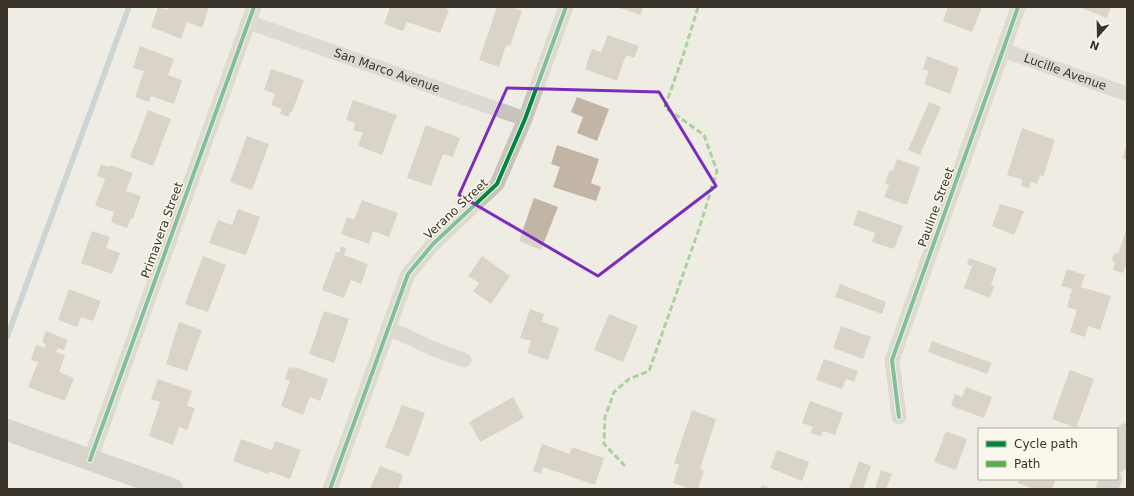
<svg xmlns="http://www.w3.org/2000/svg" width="1134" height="496" viewBox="0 0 1134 496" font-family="'DejaVu Sans',sans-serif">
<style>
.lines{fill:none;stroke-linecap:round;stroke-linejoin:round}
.stream{stroke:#a1b8bf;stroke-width:5.5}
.building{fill:#c2b5a6}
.street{stroke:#c8c4bc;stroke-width:15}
.secondary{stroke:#b9b5ad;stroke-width:22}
.quiet{stroke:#56b246;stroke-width:3;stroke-dasharray:6 3;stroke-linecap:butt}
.cycleway-casing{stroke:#faf7ec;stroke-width:6}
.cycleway{stroke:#00873e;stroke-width:4}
.marked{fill:none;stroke:#7b2cbf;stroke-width:3;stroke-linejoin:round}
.labels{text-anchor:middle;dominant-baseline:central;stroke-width:3;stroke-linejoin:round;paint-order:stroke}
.street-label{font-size:12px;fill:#39332a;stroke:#faf7ec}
</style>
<rect width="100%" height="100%" fill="#efece4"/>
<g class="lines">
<path class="stream" d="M7,337L129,7"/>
</g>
<g class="building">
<path d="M158,7L167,10L168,7H209L202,28L187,22L181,39L151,27Z"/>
<path d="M390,7H442L449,10L440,33L407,22L403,31L384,24Z"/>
<path d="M497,7H511L522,11L510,46L506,45L499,67L479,60Z"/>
<path d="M617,7H643L641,15Z"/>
<path d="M948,7H982L972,32L943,21Z"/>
<path d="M1079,7H1111L1107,18Z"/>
<path d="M608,35L639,46L634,58L626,55L617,81L585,69L592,49L601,52Z"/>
<path d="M140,46L174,59L168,75L182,80L174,104L151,96L149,102L135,97L144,71L133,68Z"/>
<path d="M927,56L959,68L950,94L924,84L929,71L923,69Z"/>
<path d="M271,69L304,80L292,112H290L289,117L280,114L282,109L271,105L275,94L264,90Z"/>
<path d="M577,97L609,109L597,141L577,133L583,117L571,112Z"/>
<path d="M353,100L397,115L396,120L395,119L382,155L358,146L363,133L353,130L355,123L346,120Z"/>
<path d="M929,102L941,107L920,155L908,150Z"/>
<path d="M148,110L171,119L153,166L130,157Z"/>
<path d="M426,125L460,138L453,157L443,154L431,186L407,178Z"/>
<path d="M1022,128L1055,140L1043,177L1040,175L1037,184L1031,182L1029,188L1021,186L1023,180L1007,175Z"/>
<path d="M247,136L269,144L252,190L230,182Z"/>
<path d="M557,145L599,159L591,183L601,187L596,201L553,187L560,167L551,164Z"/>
<path d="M1127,145V160L1122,158Z"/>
<path d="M897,159L920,167L907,205L884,197L889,185L885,183L890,170L893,171Z"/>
<path d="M101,164L109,167L110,165L133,173L126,191L141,196L133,219L131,218L127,228L111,222L114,212L95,206L105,179L97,176Z"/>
<path d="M534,198L558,207L541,250L519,241Z"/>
<path d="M362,200L398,213L389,237L373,231L369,244L341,234L347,217L354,220Z"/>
<path d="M1000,204L1024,211L1014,235L992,226Z"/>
<path d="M238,209L260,217L246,255L209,243L218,220L232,225Z"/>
<path d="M858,210L903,226L894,249L872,242L875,233L853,225Z"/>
<path d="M1127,228V262L1123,273L1113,270L1115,262L1112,260L1114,253L1118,254Z"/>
<path d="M92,231L110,237L106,248L120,253L112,274L81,263Z"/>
<path d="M341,246L346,248L344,255L368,264L361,284L351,280L344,298L322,290L336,252L339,253Z"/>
<path d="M203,256L226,265L208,312L185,304Z"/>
<path d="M482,256L510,276L491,304L473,291L479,283L468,276Z"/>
<path d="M969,258L997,268L991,285L994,286L990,298L964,288L972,266L967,264Z"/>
<path d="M1067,269L1085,275L1081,287L1111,296L1100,330L1088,326L1085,337L1070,332L1077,310L1067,307L1072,289L1061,286Z"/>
<path d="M840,284L886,302L882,314L835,297Z"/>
<path d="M69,289L101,301L93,321L81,317L77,327L58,320Z"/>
<path d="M530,309L544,314L542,322L559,328L548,360L527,353L531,341L520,338Z"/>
<path d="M324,311L349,319L334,363L309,354Z"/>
<path d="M609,314L638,326L623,362L594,350Z"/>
<path d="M179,322L202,330L187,371L166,364Z"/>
<path d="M841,326L871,337L863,359L833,348Z"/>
<path d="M46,331L68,340L64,350L58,348L56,352L65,355L59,372L74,378L65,401L28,387L38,362L31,360L36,345L44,348L46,344L42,342Z"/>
<path d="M932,341L992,363L987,374L928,352Z"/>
<path d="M824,359L858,371L854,382L846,379L842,389L816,380Z"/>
<path d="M289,367L294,369L295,367L328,379L320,401L310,397L303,415L281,406L290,381L285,379Z"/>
<path d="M1070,370L1094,379L1076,428L1052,419Z"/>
<path d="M158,379L192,391L187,406L195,408L187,430L179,427L173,445L149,436L160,402L151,399Z"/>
<path d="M966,387L992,397L984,418L951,406L955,394L962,397Z"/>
<path d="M513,397L524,418L480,442L469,422Z"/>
<path d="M810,401L843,413L835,435L823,431L821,436L810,433L813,427L802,423Z"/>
<path d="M402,405L425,413L409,457L385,447Z"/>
<path d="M692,410L716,419L700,469L704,471L698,489H690L673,483L679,465L674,463Z"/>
<path d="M946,431L967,439L956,470L934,462Z"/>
<path d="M241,439L272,450L275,441L301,450L290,479L269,471L268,474L233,461Z"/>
<path d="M542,444L570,454L572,447L604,458L595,485L543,467L541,474L533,471Z"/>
<path d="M777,450L809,462L802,481L770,468Z"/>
<path d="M859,461L871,466L863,489H849Z"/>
<path d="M380,466L403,475L398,489H370Z"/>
<path d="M881,470L892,474L886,489H875Z"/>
<path d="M1019,479H1056L1052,489H1033L1018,483Z"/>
<path d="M762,485L773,489H760Z"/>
</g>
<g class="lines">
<g class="street">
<path id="s1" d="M248,22L525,119"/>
<path id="s2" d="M1003,50L1127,94"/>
<path d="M388,328L434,349L464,360"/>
<path d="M899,417L892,360L1003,50L1018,7"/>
<path d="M90,460L254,7"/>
<path d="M330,489L408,274L433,244L497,184L525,119L566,7"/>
</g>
<g class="secondary">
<path d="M7,430L172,489"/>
<path d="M1117,462L1127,434"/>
<path d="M1107,489L1111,479"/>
</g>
<path class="quiet" d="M625,466L604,444L605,417L614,392L629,379L649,371L699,229L717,171L704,135L665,107L683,56L698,7"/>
<g class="cycleway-casing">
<g id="cycleway">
<path d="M899,417L892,360L1003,50L1018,7"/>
<path d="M90,460L254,7"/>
<path d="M330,489L408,274L433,244L497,184L525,119L566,7"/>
</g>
</g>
<use href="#cycleway" class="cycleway"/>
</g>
<path d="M0 0H1134V496H0ZM507,88L659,92L716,186L598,276L459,195Z" fill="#efece4" fill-opacity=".55" fill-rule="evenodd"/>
<path class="marked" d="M507,88L659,92L716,186L598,276L459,195Z"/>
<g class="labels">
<g class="street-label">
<text stroke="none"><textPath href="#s1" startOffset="147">San Marco Avenue</textPath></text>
<text stroke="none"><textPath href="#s2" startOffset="66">Lucille Avenue</textPath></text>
<text transform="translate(936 207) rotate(-70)">Pauline Street</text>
<text transform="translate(456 209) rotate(-43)">Verano Street</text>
<text transform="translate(162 230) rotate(-70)">Primavera Street</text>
</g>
</g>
<rect width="1134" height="496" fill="none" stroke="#39332a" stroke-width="16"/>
<rect x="978" y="428" width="140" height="52" fill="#faf7ec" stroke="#ada99e"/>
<rect x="986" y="441" width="20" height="6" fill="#00873e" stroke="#ada99e"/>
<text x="1014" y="448" font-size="12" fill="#39332a">Cycle path</text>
<rect x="986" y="461" width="20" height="6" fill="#56b246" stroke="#ada99e"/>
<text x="1014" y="468" font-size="12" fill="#39332a">Path</text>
<g transform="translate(1098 36) rotate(200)" stroke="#faf7ec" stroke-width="3" paint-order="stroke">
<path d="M0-3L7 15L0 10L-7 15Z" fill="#39332a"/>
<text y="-6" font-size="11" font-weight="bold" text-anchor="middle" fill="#39332a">N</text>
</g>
</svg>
